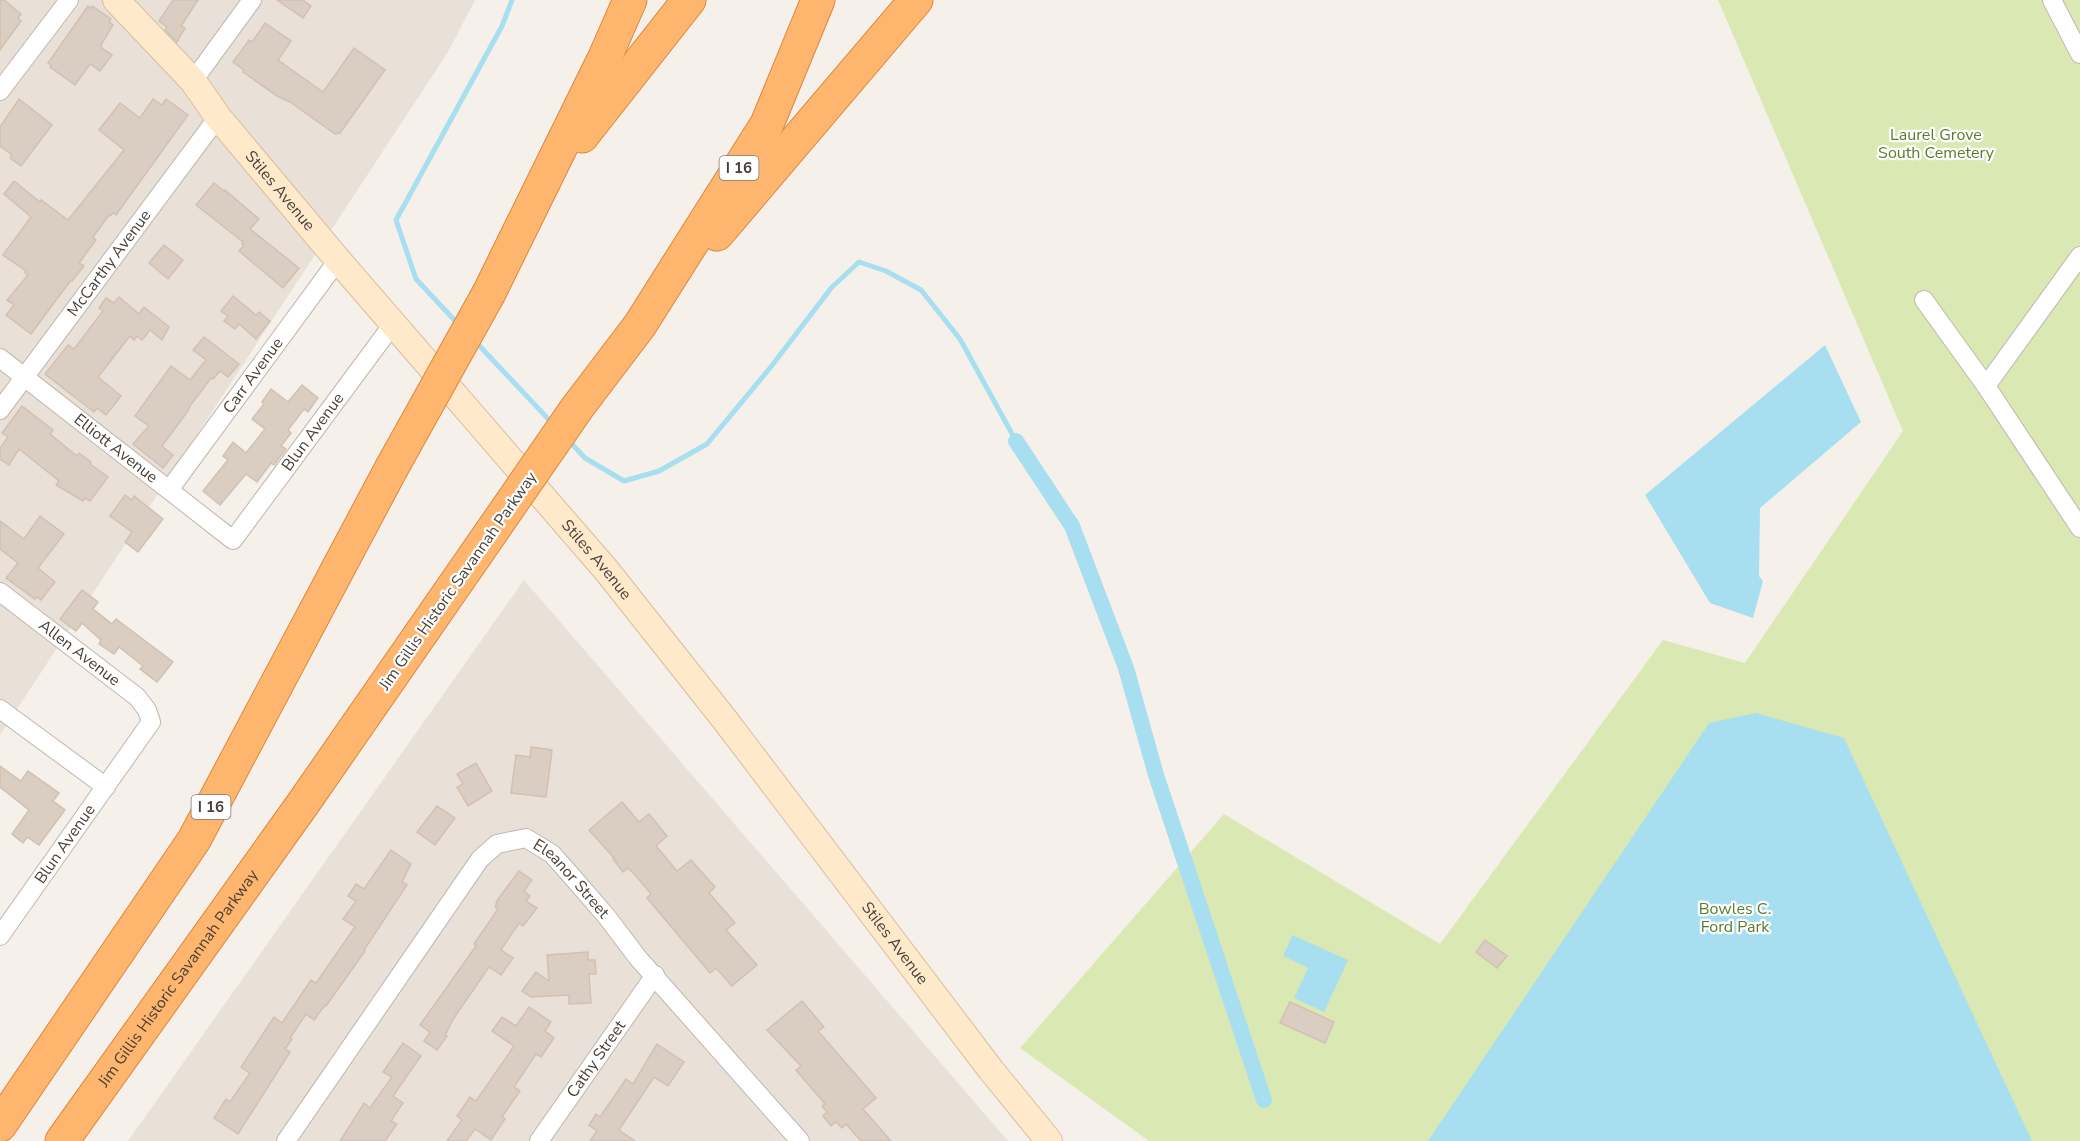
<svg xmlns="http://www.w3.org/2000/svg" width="2080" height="1141" viewBox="0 0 2080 1141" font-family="'Nunito Sans',sans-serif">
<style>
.residential{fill:#e9e1d8}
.green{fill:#dae9b3}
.water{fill:#a7dff1}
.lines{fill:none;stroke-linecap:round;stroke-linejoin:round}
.stream{stroke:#a7dff1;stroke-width:5}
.canal{stroke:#a7dff1;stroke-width:16}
.building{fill:#dacdc2;stroke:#d2c0b3;stroke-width:1.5}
.street-casing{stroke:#c1b6ac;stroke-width:20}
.secondary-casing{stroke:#d8be9d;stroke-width:28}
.highway-casing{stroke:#de873b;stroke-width:35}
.street{stroke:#fff;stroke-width:18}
.secondary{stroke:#fee9cb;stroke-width:26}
.highway{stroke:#feb56d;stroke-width:33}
.highway-bridge-casing{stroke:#de873b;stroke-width:35;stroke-linecap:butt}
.highway-bridge{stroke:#feb56d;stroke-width:33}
.labels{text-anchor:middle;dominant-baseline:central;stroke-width:4.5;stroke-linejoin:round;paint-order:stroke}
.shield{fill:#fff;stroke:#807974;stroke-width:1.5}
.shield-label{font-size:15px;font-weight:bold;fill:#494038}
.park-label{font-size:16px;fill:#577c2a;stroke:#fff}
.street-label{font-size:16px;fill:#494038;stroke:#fff}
</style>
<rect width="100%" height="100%" fill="#f5f0ea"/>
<g class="residential">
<path d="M0,0H475L448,52L0,735Z"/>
<path d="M524,580L1008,1141H128Z"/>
</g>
<path class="green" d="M1718,0H2080V1141H1149L1020,1048L1224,814L1440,944L1663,640L1745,663L1903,431Z"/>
<g class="water">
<path d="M1825,345L1861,422L1760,508L1759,576L1763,581L1753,618L1710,603L1645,495Z"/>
<path d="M1756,713L1844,738L2032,1141H1428L1709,723Z"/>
<path d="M1292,935L1348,960L1324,1012L1294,998L1308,968L1283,956Z"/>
</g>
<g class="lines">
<g class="stream">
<path d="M459,325L416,279L396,220L502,26L512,0"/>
<path d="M474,340L552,423"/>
<path d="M569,441L585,458L624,481L659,471L707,444L770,368L832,287L859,262L886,271L921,290L960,339L1016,441"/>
</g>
<path class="canal" d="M1016,441L1072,526L1126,668L1156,775L1264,1100"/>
</g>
<g class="building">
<path d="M0,0H4L21,14L18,18L21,21L0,50Z"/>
<path d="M173,0H198L181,26L185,28L177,42L165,30L167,27L159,21Z"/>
<path d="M277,0H303L311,6L303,18Z"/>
<path d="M88,6L90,8L92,6L111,19L109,22L113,25L101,45L102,48L112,55L100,71L90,64L75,85L50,67L51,65L48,63Z"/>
<path d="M265,23L291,41L278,60L323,92L354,48L385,70L340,133L335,134L290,102L277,96L243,72L244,70L233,62L249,40L252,42Z"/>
<path d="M19,99L52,125L21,166L10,158L12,155L0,146V127Z"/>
<path d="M153,99L162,105L166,99L188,115L116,215L113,213L110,216L109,215L93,237L96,240L79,263L84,266L72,281L71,280L31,334L6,315L14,305L7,300L28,275L25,273L26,271L3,255L31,217L4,194L14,181L40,202L41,200L68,220L124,150L99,130L120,103L140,118Z"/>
<path d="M214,183L224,191L225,190L259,219L250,229L299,268L283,288L239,251L244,245L242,244L243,242L196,205Z"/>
<path d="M164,245L183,260L168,279L149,263Z"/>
<path d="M233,296L256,315L259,312L270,321L256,339L239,324L235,329L224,321L228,316L221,311Z"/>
<path d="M119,297L139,314L144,307L169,327L162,340L150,330L142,340L137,336L134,340L130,336L98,377L121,396L106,415L97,408L94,412L45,374L68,345L74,349L103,311L99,308L106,298L114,303Z"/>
<path d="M204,337L239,364L228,377L220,371L213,379L211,378L190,406L188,411L162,446L173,455L163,468L133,444L149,426L135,416L171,366L190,380L206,360L193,350Z"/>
<path d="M302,385L318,398L308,412L304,409L288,430L291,433L281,446L286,449L274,465L271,463L257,482L246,474L220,505L203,491L228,460L223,456L233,442L246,453L265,429L252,419L264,404L262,402L271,389L288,402Z"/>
<path d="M22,406L53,430L50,434L77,456L79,453L91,462L90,464L108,477L90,501L85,498L83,501L56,485L59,481L19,449L9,465L0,459V448L8,437L2,433Z"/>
<path d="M125,495L132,500L134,496L163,519L138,552L125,542L132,532L110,516Z"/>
<path d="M40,516L64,534L38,568L55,582L41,600L37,597L35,599L6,578L18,563L0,549V521L24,539Z"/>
<path d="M82,590L98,602L93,609L112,624L116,619L173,662L157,682L140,669L143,666L119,647L114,654L99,644L101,640L82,623L76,631L60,619Z"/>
<path d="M531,747L552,750L546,797L511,793L516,755L530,757Z"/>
<path d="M476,763L492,791L468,806L457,787L463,784L457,774Z"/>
<path d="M0,766L21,781L28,771L59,793L53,801L65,810L39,845L27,837L23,843L12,834L29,810L0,787Z"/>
<path d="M622,802L639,822L649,814L667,836L656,846L677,871L691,860L715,887L709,893L735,923L726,930L757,965L732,986L716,968L710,973L647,898L651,894L636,876L628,868L623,872L613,859L614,858L589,830Z"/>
<path d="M437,806L455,818L435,845L417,832Z"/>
<path d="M391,850L411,864L402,882L407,885L364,950L365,951L326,1006L325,1005L314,1020L306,1014L290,1038L292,1039L285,1049L290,1052L238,1134L214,1118L226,1099L230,1102L250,1073L241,1067L274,1017L282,1023L311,980L316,983L355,927L343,919L356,901L348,896L356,884L364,889Z"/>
<path d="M519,871L532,880L524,891L530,896L526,901L537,908L523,926L519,923L501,950L513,958L501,975L489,967L454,1018L445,1035L447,1036L437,1050L424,1041L430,1032L420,1025L476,946L474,944L498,909L495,907L497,903L496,902Z"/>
<path d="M1485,940L1507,956L1497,968L1476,952Z"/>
<path d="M588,952V960H595L596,974H589L591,1003L569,1004V995L531,997L522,991L536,972L549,981L547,955Z"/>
<path d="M802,1001L824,1027L818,1031L876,1098L863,1109L891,1141H861L846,1124L842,1128L836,1122L831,1126L823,1116L827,1112L822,1106L825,1104L796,1070L801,1066L767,1030Z"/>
<path d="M1290,1002L1334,1022L1325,1043L1280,1023Z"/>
<path d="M529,1007L551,1022L545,1031L554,1038L541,1057L536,1054L514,1087L520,1091L502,1117L505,1119L491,1140L475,1129L466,1141H447L462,1120L457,1116L470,1097L476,1101L514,1046L492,1031L502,1017L516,1026Z"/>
<path d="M403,1043L421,1056L393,1096L403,1103L391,1121L397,1124L385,1141H340L364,1103L370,1108L392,1077L383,1072Z"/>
<path d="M657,1044L684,1062L668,1086L654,1077L619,1130L635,1141H590L597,1131L589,1125L596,1114L600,1117L626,1079L633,1084Z"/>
</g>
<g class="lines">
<g class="street-casing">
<g id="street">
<path d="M2052,0L2080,54"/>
<path d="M193,81L252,0"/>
<path d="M0,91L69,0"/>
<path d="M1924,300L1986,386L2080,528"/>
<path id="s1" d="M0,358L233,540L393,324"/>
<path d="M1986,386L2080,256"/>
<path id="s2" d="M0,410L218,117"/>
<path id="s3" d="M169,490L338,260"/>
<path id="s4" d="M0,592L137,697L147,710L151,722L0,936"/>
<path d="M0,709L106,787"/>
<path id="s5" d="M286,1141L480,859L497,844L526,838L552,854L575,880L607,917L638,958L800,1141"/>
<path id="s6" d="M539,1141L655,975"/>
</g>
</g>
<g class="secondary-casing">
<g id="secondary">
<path id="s7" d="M116,0L193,81L218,117L338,260L607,571L725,720L991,1070L1049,1141"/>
</g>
</g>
<g class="highway-casing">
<g id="highway">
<path d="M582,136L689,0"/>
<path d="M717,234L916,0"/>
<path d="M489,293L605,57L630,0"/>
<path d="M577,408L640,325L767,124L818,0"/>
<path d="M0,1125L194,840L391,469"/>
<path id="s8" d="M62,1141L302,805L474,557"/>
</g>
</g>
<use href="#street" class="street"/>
<use href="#secondary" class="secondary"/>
<use href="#highway" class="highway"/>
<g class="highway-bridge-casing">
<g id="highway-bridge">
<path d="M391,469L489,293"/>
<path d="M474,557L577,408"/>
</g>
</g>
<use href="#highway-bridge" class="highway-bridge"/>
</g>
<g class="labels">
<g class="shield">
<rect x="719.5" y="156" width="39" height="24" rx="4.5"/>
<rect x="191.5" y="795" width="39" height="24" rx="4.5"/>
</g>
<g class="shield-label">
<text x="739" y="168">I 16</text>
<text x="211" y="807">I 16</text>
</g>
<g class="park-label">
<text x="1936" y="135">Laurel Grove<tspan x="1936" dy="18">South Cemetery</tspan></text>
<text x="1735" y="909">Bowles C.<tspan x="1735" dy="18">Ford Park</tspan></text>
</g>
<g class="street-label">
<text stroke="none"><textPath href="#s7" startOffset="252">Stiles Avenue</textPath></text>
<text stroke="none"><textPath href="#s2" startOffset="183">McCarthy Avenue</textPath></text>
<text stroke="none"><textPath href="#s3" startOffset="142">Carr Avenue</textPath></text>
<text stroke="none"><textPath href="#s1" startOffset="430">Blun Avenue</textPath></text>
<text stroke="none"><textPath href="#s1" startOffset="147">Elliott Avenue</textPath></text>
<text stroke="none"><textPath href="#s7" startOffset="738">Stiles Avenue</textPath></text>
<text transform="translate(458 581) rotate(-55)">Jim Gillis Historic Savannah Parkway</text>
<text stroke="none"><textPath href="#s4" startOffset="100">Allen Avenue</textPath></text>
<text transform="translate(65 844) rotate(-55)">Blun Avenue</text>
<text stroke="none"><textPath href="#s5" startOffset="456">Eleanor Street</textPath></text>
<text stroke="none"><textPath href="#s7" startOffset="1224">Stiles Avenue</textPath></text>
<text stroke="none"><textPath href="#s8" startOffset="200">Jim Gillis Historic Savannah Parkway</textPath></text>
<text stroke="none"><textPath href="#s6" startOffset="100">Cathy Street</textPath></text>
</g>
</g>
</svg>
